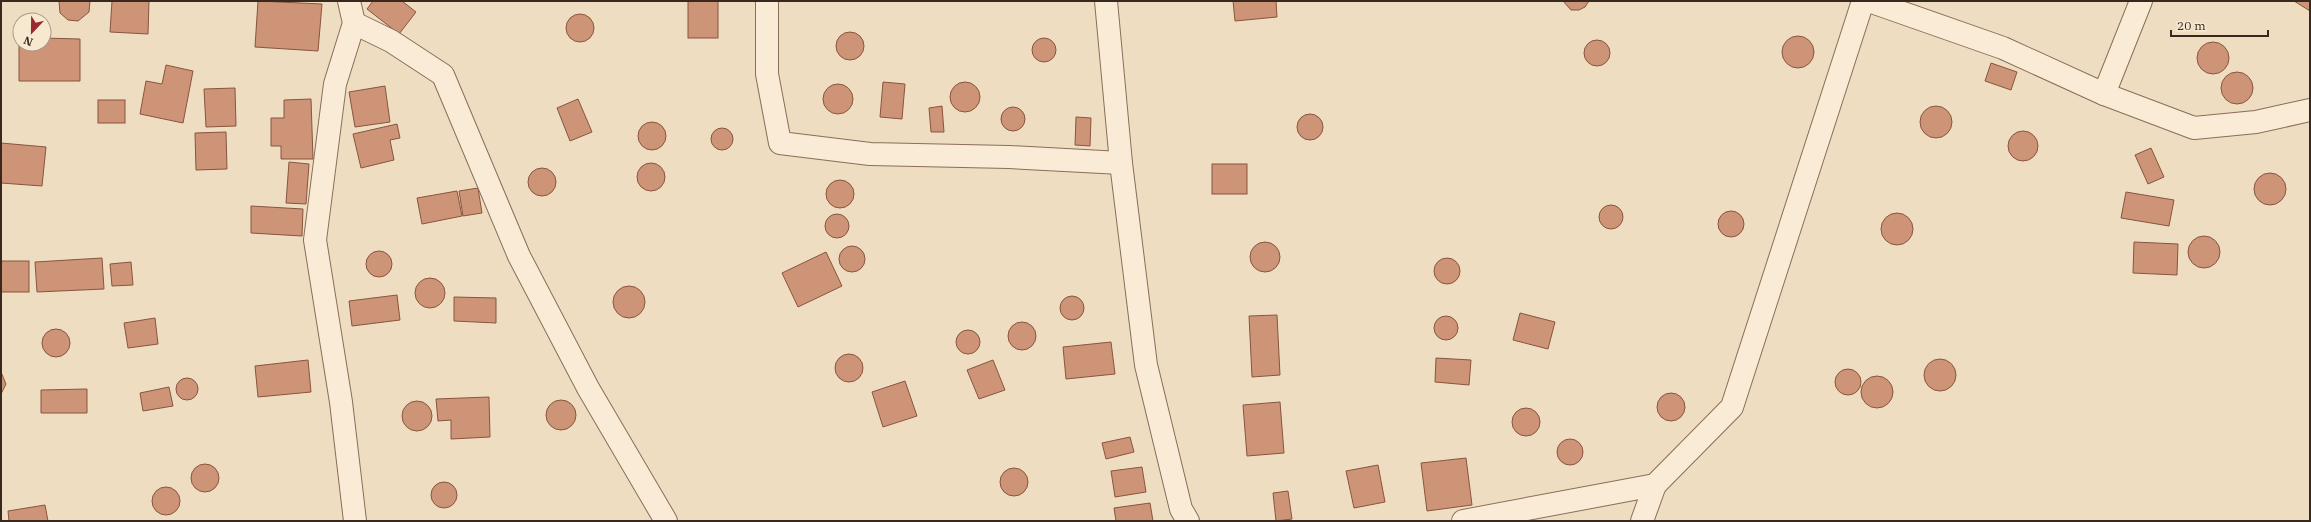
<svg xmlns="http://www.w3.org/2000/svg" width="2311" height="522" viewBox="0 0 2311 522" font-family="'IBM Plex Serif',serif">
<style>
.building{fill:#cd9477;stroke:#88553e}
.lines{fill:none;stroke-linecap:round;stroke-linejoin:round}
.street-casing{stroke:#896e59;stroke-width:24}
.street{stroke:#f9ebd5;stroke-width:22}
</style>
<rect width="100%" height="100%" fill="#efddc2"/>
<g class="building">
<path d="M90,1L89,12L78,21L68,20L60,13L59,1Z"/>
<path d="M112,1H149L148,34L110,32Z"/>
<path d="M258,1L322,4L318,51L255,47Z"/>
<path d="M373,1H402L416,12L399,34L367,9Z"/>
<rect x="688" y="1" width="30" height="37"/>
<path d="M1233,1H1276L1277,17L1235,21Z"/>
<path d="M1563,1H1589L1585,7L1579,10H1571Z"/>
<path d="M2294,1H2310V11Z"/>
<circle cx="580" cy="28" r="14"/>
<circle cx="850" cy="46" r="14"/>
<circle cx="1798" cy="52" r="16"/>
<circle cx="1044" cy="50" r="12"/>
<path d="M19,38L20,44H44V38L80,39V81H19Z"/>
<circle cx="1597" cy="53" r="13"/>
<circle cx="2213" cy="58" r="16"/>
<path d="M1991,63L2017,72L2011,90L1985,81Z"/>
<path d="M166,65L193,71L183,123L140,114L146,81L162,84Z"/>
<circle cx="2237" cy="88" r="16"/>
<path d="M883,82L905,84L902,119L880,117Z"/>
<circle cx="965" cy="97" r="15"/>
<circle cx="838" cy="99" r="15"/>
<path d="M385,86L390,122L355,127L349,92Z"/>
<path d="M235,88L236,126L206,127L204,89Z"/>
<path d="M311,99L313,159H281V146H271V118H284V100Z"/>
<path d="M578,99L592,132L570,141L557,108Z"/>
<rect x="98" y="100" width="27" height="23"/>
<circle cx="1936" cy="122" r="16"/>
<path d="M942,106L944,132H931L929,108Z"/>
<circle cx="1013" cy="119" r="12"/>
<circle cx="1310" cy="127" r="13"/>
<path d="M1076,117L1091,118L1090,146L1075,145Z"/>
<circle cx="652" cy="136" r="14"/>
<path d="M397,124L400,138L390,140L394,160L361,168L353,134Z"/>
<circle cx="722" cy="139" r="11"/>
<circle cx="2023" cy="146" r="15"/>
<path d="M226,132L227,169L196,170L195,133Z"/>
<path d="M1,143L46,147L42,186L1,183Z"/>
<path d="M2151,148L2164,177L2148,184L2135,155Z"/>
<path d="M289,162L309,164L306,204L286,203Z"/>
<circle cx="651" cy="177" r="14"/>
<rect x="1212" y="164" width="35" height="30"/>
<circle cx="542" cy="182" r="14"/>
<circle cx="2270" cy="189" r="16"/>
<circle cx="840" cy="194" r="14"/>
<path d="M478,188L482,213L463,216L459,191Z"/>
<path d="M457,191L462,216L422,224L417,198Z"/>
<path d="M2126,192L2174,200L2169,226L2121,218Z"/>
<circle cx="1611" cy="217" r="12"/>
<path d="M251,206L303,209L302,236L251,233Z"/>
<circle cx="1731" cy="224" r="13"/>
<circle cx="1897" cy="229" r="16"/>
<circle cx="837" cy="226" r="12"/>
<circle cx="2204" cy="252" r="16"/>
<circle cx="1265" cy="257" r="15"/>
<path d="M2134,242L2178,244L2177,275L2133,273Z"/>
<circle cx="852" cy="259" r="13"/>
<circle cx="379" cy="264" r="13"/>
<path d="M826,252L842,286L798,307L782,273Z"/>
<circle cx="1447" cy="271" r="13"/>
<path d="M102,258L104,289L37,292L35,262Z"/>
<rect x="1" y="261" width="28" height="31"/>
<path d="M131,262L133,285L112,286L110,264Z"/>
<circle cx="430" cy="293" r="15"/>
<circle cx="629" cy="302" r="16"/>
<path d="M397,295L400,320L352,326L349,301Z"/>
<circle cx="1072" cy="308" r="12"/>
<path d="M454,297L496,298V323L454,321Z"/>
<path d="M1520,313L1555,322L1548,349L1513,340Z"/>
<path d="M1277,315L1280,375L1252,377L1249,316Z"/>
<circle cx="1446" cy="328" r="12"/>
<path d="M155,318L158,344L128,348L124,323Z"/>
<circle cx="1022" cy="336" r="14"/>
<circle cx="56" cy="343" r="14"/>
<circle cx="968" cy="342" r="12"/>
<path d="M1111,342L1115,374L1066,379L1063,347Z"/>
<circle cx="849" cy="368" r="14"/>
<path d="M1436,358L1471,360L1469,385L1435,382Z"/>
<circle cx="1940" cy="375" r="16"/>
<path d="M308,360L311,392L258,397L255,366Z"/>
<path d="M993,360L1005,390L979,399L967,370Z"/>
<circle cx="1848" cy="382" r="13"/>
<path d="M1,372L6,384L1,394Z"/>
<circle cx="1877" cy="392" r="16"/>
<circle cx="187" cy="389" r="11"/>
<path d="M905,381L917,416L883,427L872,392Z"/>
<path d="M169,387L173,406L143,411L140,393Z"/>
<path d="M87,389V413H41V390Z"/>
<circle cx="1671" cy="407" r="14"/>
<path d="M489,397L490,437L451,439V420L438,421L436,399Z"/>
<circle cx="561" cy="415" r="15"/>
<circle cx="417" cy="416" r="15"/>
<path d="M1280,402L1284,453L1247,456L1243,405Z"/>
<circle cx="1526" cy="422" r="14"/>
<path d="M1130,437L1134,452L1106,459L1102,443Z"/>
<circle cx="1570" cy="452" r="13"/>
<path d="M1466,458L1472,505L1427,511L1421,463Z"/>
<circle cx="205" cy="478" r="14"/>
<path d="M1378,465L1385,502L1354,508L1346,471Z"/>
<path d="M1142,467L1146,492L1115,497L1111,471Z"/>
<circle cx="1014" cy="482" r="14"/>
<circle cx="444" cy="495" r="13"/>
<circle cx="166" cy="501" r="14"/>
<path d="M1288,491L1292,519L1276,521L1273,493Z"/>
<path d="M1150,503L1153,521H1116L1114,508Z"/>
<path d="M45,505L48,521H9L8,511Z"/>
</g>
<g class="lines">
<g class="street-casing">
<g id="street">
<path d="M349,1L354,23L335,84L315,240L341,402L355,521"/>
<path d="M767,1V74L780,143L870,154L1009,157L1121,163"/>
<path d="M1106,1L1121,163L1146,365L1181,509L1188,521"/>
<path d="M1869,1L2003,48L2104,94L2194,128L2256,122L2310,110"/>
<path d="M354,23L391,41L443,75L519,256L588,388L666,521"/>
<path d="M2104,94L2141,1"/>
<path d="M1463,521L1655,485L1732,407L1863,1"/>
<path d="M1642,521L1655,485"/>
</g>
</g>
<use href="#street" class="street"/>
</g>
<rect width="2311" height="522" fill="none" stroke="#38281d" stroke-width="4"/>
<g transform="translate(32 32) rotate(202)"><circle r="19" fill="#f6e8d1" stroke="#aa9b89"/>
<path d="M0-3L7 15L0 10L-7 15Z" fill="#992832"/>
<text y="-6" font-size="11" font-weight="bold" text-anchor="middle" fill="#38281d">N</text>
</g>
<path d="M2171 30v6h97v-6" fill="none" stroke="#38281d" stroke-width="2"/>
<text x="2177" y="30" font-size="12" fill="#38281d" stroke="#f6e8d1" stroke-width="3" paint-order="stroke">20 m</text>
</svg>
